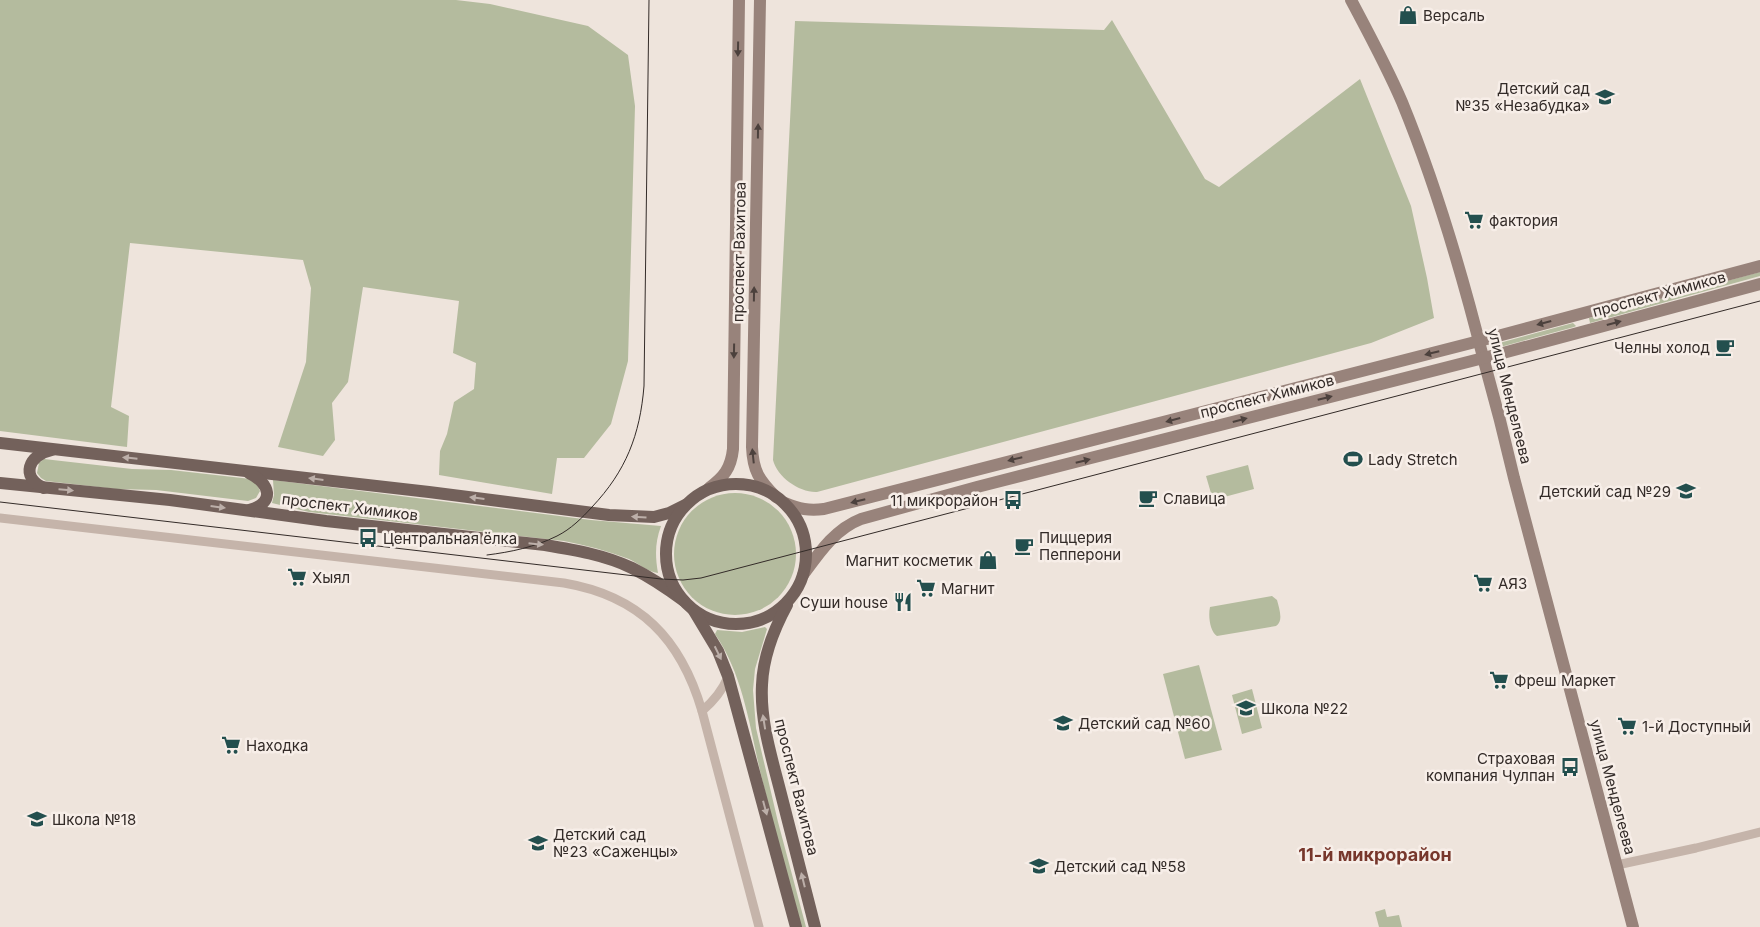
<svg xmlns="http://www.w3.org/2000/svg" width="1760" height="927" viewBox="0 0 1760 927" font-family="Inter,sans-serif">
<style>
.green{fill:#b4bb9e}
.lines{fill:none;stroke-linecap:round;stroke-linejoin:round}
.street{stroke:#c5b4aa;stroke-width:9}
.secondary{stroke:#98837b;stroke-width:12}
.primary{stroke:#73615b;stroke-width:12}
.tram{stroke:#332b28;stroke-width:1}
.oneway{fill:#4c413d}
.oneway2{fill:#bcafa9}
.labels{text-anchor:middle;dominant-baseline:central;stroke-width:5;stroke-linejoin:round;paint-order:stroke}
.poi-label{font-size:15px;fill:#332b28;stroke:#f7eee8;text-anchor:start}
.street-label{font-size:15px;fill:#332b28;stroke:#f7eee8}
.quarter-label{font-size:18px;font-weight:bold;fill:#77372c;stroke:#f7eee8}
</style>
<rect width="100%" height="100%" fill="#eee4dc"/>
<g class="green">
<path d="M0,0H456L490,4L588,26L628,55L635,106L628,361L611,424L584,458H557L552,494L439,475L440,451L447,434L454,402L474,389L476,363L453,353L459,301L363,287L348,382L332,403L335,440L323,456L278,447L306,362L311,288L303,260L130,243L111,407L129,416L127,447L0,431Z"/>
<path d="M1112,20L1205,179L1219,187L1360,79L1411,206L1427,278L1434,318L1371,343L817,492C800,493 777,477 773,460L795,21L1104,30Z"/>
<path d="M1760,272V276L1590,323L1589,318Z"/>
<path d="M1573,323L1576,326L1574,327L1493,349L1492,345Z"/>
<path d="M44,459L132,469L171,470L251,479L255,480L260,491L256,498L248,501L156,490L116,489L46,481L41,478L37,473L39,463Z"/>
<path d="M1248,465L1254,489L1213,500L1206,476Z"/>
<path d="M273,480L591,520L661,526C655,542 655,556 658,573C648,572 638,563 629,559C608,551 586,545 564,541L309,512L272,503L274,495Z"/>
<circle cx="735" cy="554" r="61"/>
<path d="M1272,596L1277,600C1279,608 1284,621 1276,626L1217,636C1210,632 1208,616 1210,607Z"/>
<path d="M765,627L767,629L755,669L753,690L756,728L778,822L806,927H800C787,878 774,828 762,779C750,730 744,676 715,634L717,630L742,632Z"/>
<path d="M1199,665L1222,750L1185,759L1163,674Z"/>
<path d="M1252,689L1262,728L1242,734L1232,695Z"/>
<path d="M1385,909L1387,917L1399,915L1402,927H1379L1375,912Z"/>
</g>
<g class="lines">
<g class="street">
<path d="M0,518L564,583C640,596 681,639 702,711L759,927"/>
<path d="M702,711C714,701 722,691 728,677"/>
<path d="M1617,865L1696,848L1760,832"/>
</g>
<g class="secondary">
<path d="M760,0L752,447C753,471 759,480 776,497"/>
<path d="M1351,0C1369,34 1387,67 1402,102C1436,185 1462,273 1484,361C1495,400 1505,439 1514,478L1633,927"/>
<path d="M709,488C724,477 731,468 733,449L739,0"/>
<path d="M785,503C799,509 809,511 824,509L1479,341L1760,266"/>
<path d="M803,575C819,553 835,529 861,519L977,487L1503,353L1760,284"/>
</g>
<g class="primary">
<path d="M0,443L429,492L609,515L654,517L669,513L685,505"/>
<path d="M249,473C270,483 276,503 249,510"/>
<path d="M0,483L170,500L326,521L545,545C575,550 605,555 632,568C650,577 668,589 684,601"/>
<circle cx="736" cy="554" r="70"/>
<path d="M44,488C20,477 28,455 52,450"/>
<path d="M787,605C774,629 763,658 762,685C760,722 772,758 781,794C792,838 804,883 815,927"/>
<path d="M694,611L718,651L728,676L796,927"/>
</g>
<g class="tram">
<path d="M0,502L661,579L683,580L701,578L1760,301"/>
<path d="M487,555C511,552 535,547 557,536C571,529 582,518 592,507C626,471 640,435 644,386L649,0"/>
</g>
</g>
<defs><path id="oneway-solid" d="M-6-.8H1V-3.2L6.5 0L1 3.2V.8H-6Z" transform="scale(1.25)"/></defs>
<g class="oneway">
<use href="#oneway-solid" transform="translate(738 49) rotate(91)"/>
<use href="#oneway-solid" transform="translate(758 131) rotate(-89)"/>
<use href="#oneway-solid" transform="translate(754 294) rotate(-89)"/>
<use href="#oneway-solid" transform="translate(1544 323) rotate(165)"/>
<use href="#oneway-solid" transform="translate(1614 323) rotate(-15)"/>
<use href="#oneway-solid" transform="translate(734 351) rotate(91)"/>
<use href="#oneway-solid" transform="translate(1432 353) rotate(166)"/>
<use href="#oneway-solid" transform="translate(1325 398) rotate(-14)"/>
<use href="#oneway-solid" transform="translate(1173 420) rotate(165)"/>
<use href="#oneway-solid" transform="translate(1240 420) rotate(-15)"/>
<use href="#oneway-solid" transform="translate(753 456) rotate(-96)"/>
<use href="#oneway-solid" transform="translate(1015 459) rotate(166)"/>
<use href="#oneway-solid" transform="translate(1083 461) rotate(-14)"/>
<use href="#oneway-solid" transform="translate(858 501) rotate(166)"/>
</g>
<g class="oneway2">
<use href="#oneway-solid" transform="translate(130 458) rotate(-174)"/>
<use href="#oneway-solid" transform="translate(316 479) rotate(-173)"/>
<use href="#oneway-solid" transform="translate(66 490) rotate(5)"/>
<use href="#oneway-solid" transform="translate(477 498) rotate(-173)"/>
<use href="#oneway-solid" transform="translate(218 507) rotate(7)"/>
<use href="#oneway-solid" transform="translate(639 517) rotate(-177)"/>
<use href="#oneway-solid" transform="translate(536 544) rotate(6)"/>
<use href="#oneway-solid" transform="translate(718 653) rotate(64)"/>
<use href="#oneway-solid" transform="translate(764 722) rotate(-99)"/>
<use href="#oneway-solid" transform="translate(765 808) rotate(75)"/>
<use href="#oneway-solid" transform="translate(803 880) rotate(-104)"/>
</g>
<defs>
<g id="shop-bare" transform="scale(1.5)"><path d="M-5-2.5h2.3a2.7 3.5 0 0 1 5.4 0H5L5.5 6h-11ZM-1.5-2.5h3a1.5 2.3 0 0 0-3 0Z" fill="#234f4e" stroke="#f7eee8" stroke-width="2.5" paint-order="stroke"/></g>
<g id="school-bare" transform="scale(1.5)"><path d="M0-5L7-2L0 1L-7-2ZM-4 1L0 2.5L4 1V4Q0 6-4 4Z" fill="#234f4e" stroke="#f7eee8" stroke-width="2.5" paint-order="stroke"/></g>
<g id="supermarket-bare" transform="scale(1.5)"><path d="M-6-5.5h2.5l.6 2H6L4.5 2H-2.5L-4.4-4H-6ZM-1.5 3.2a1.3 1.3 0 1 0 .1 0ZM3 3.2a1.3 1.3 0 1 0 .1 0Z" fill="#234f4e" stroke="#f7eee8" stroke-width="2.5" paint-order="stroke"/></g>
<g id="cafe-bare" transform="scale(1.5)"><path d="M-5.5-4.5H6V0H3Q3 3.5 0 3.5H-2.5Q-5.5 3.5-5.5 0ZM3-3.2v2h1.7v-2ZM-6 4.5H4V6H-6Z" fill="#234f4e" stroke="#f7eee8" stroke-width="2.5" paint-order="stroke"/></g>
<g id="stadium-bare" transform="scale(1.5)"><path d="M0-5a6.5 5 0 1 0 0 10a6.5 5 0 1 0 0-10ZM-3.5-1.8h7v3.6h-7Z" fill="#234f4e" stroke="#f7eee8" stroke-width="2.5" paint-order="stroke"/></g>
<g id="bus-bare" transform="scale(1.5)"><path d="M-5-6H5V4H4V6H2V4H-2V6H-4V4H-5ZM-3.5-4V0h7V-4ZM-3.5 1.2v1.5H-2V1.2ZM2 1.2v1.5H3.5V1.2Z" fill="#234f4e" stroke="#f7eee8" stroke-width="2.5" paint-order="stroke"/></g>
<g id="restaurant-bare" transform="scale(1.5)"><path d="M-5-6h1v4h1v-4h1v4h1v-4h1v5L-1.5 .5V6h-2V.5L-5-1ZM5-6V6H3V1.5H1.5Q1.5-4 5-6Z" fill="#234f4e" stroke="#f7eee8" stroke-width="2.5" paint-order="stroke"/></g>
</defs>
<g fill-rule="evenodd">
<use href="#shop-bare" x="1408" y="15"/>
<use href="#school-bare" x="1605" y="97"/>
<use href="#supermarket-bare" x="1474" y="220"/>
<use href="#cafe-bare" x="1725" y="347"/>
<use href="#stadium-bare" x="1353" y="459"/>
<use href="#school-bare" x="1686" y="491"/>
<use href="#cafe-bare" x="1148" y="498"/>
<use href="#bus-bare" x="1013" y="500"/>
<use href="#bus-bare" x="368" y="538"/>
<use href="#cafe-bare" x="1024" y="546"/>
<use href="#shop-bare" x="988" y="560"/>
<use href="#supermarket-bare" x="297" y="577"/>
<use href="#supermarket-bare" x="1483" y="583"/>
<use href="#supermarket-bare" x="926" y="588"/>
<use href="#restaurant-bare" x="903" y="602"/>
<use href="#supermarket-bare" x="1499" y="680"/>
<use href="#school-bare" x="1246" y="708"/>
<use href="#school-bare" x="1063" y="723"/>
<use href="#supermarket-bare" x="1627" y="726"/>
<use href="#supermarket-bare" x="231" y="745"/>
<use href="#bus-bare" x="1570" y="767"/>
<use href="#school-bare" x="37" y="819"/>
<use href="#school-bare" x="538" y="843"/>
<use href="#school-bare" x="1039" y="866"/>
</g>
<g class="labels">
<g class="poi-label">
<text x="1423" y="15">Версаль</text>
<text x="1590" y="88" text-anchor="end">Детский сад<tspan x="1590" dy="17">№35 «Незабудка»</tspan></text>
<text x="1489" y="220">фактория</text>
<text x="1710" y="347" text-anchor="end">Челны холод</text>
<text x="1368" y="459">Lady Stretch</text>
<text x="1671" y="491" text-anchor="end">Детский сад №29</text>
<text x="1163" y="498">Славица</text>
<text x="998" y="500" text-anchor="end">11 микрорайон</text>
<text x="1039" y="537">Пиццерия<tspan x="1039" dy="17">Пепперони</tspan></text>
<text x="383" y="538">Центральная ёлка</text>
<text x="973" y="560" text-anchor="end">Магнит косметик</text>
<text x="312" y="577">Хыял</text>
<text x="1498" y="583">АЯЗ</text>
<text x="941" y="588">Магнит</text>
<text x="888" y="602" text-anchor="end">Суши house</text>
<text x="1514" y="680">Фреш Маркет</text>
<text x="1261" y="708">Школа №22</text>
<text x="1078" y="723">Детский сад №60</text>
<text x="1642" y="726">1-й Доступный</text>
<text x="246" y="745">Находка</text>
<text x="1555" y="758" text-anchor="end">Страховая<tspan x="1555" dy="17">компания Чулпан</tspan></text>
<text x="52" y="819">Школа №18</text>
<text x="553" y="834">Детский сад<tspan x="553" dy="17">№23 «Саженцы»</tspan></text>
<text x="1054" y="866">Детский сад №58</text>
</g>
<g class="street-label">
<text transform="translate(739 252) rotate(-89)">проспект Вахитова</text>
<text transform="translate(1659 294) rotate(-15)">проспект Химиков</text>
<text transform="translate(1267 396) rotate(-14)">проспект Химиков</text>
<text transform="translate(1510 396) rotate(76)">улица Менделеева</text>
<text transform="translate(350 507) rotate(7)">проспект Химиков</text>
<text transform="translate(797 787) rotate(76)">проспект Вахитова</text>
<text transform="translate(1613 787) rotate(75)">улица Менделеева</text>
</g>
<g class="quarter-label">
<text x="1375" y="854">11-й микрорайон</text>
</g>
</g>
</svg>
